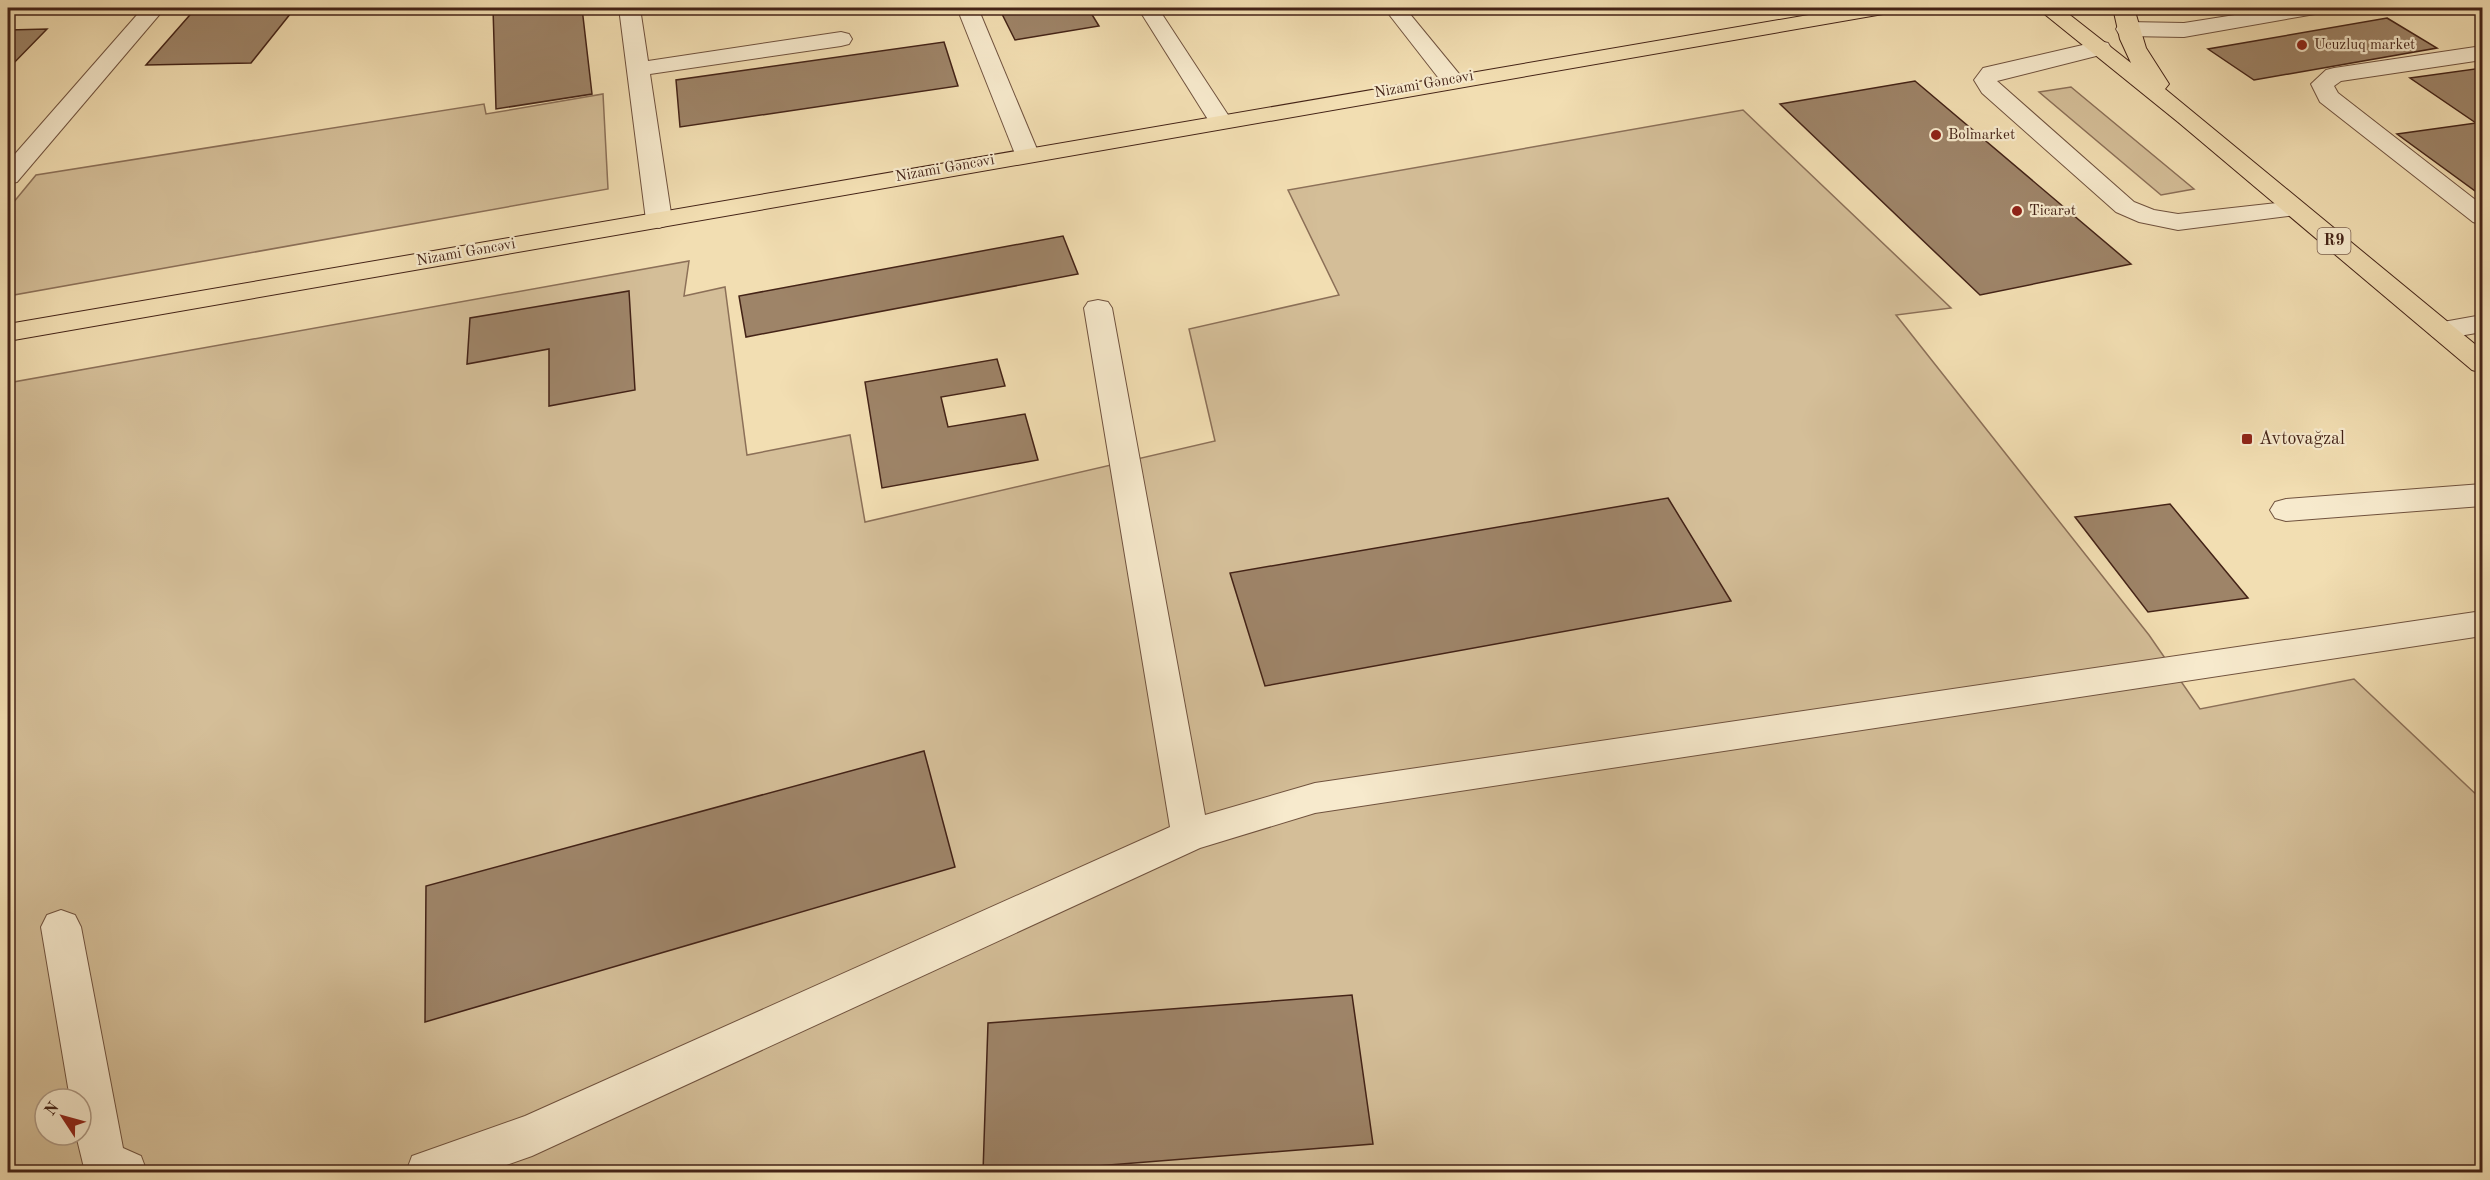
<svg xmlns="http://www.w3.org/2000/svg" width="2490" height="1180" viewBox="0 0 2490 1180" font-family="'Old Standard TT',serif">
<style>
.green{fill:#d4be98;stroke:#8c7058;stroke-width:1.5;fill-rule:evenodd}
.building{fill:#9e8468;stroke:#442317;stroke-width:1.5}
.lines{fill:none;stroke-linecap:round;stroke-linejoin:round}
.minor-casing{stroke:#70523e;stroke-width:2}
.major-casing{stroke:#442317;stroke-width:2}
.highway-casing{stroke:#442317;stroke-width:2}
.minor{fill:#f7eacd;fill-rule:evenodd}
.major{fill:#f2deb2;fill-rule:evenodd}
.highway{fill:#f2deb2;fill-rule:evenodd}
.poi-dot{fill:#8f2418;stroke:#f7eacd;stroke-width:2}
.labels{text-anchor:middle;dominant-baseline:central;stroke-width:4.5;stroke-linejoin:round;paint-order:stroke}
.far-poi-label{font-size:15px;fill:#442317;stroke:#f7eacd;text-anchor:start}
.far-street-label{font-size:15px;fill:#442317;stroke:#f7eacd}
.shield{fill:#f7eacd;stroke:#7a5f4e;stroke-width:1.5}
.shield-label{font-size:16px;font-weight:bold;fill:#442317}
.poi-label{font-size:18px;fill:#442317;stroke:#f7eacd;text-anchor:start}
</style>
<rect width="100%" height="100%" fill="#f2deb2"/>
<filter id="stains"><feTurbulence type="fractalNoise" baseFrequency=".00333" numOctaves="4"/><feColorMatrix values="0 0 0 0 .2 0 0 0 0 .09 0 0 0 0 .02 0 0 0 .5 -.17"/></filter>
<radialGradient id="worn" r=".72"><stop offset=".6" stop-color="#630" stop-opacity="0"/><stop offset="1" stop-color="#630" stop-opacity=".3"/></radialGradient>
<g class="green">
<path d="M2071,87L2194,189L2161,195L2039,92Z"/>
<path d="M603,94L608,189L8,296V209L36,175L484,104L486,114Z"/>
<path d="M1743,110L1951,308L1896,315L2149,635L2200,709L2354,679L2482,800V1073L2480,1075L2482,1172H8V383L689,261L684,296L725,287L747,455L850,435L865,522L1215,441L1189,329L1339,295L1288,190ZM45,1099H81V1135H45Z"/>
</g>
<g class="building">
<path d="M196,8H295L251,63L146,65Z"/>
<path d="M493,8H582L592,94L496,109Z"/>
<path d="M999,8H1088L1099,26L1015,40Z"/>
<path d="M2387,18L2437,48L2254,80L2208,49Z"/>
<path d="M47,29L8,69V30Z"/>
<path d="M944,42L958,86L680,127L676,80Z"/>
<path d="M2482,68V122L2476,123L2410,78Z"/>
<path d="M1915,81L2131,264L1980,295L1780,104Z"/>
<path d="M2476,123L2482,128V196L2397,134Z"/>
<path d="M1063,236L1078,274L746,337L739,296Z"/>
<path d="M629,291L635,390L549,406V349L467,364L470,318Z"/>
<path d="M997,359L1005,386L941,397L948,427L1025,414L1038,460L882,488L865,382Z"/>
<path d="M1668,498L1731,601L1265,686L1230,573Z"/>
<path d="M2170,504L2248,598L2148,612L2075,517Z"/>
<path d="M924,751L955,867L425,1022L426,886Z"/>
<path d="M1352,995L1373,1144L1021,1172H983L988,1023Z"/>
</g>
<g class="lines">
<g class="minor-casing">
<g id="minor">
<path d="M143,8H165L17,182L8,184V162Z"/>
<path d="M619,8H640L648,61L841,32L849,34L852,39L849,44L841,46L650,74L672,220L668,225L659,228L650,225L646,220Z"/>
<path d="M957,8H978L1039,154L1036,159L1027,161L1018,159L1015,154Z"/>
<path d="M1138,8H1158L1232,121L1228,126H1212Z"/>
<path d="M1384,8H1405L1460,75L1463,80L1460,85H1444Z"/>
<path d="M2279,8H2326L2323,13L2315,14L2184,37L2127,36L2119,34L2116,29L2119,24L2127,22L2184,23Z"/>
<path d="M2100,41L2108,43L2111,48L2108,53L1997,81L2134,202L2154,210L2178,214L2294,201L2303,204L2307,209L2303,214L2178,230L2139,222L2116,212L1982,93L1974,80L1983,68Z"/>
<path d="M2482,46V60L2341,81L2334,86L2338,93L2482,205V225L2473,222L2320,102L2311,84L2326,70L2334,68Z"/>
<path d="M1098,300L1108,302L1112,308L1205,815L1315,783L2482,611V636L1315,813L1200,848L532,1156L487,1172H406L412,1156L525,1116L1170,827L1084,308L1088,302Z"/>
<path d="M2482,315V332L2442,339L2432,336L2428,330L2432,324Z"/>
<path d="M2482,484V506L2286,521L2275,518L2270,510L2275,502L2286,499Z"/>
<path d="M61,910L75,915L81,927L123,1148L141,1156L147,1172H85L76,1135H81V1099H70L41,927L47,915Z"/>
</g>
</g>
<g class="major-casing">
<path id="major" d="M2037,8H2061L2131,63L2120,39L2113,8H2134L2146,48L2169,84L2165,89L2482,350V373L2472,370L2178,122Z"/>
</g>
<g class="highway-casing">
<path id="highway" d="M1849,8H1894L1891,13L1883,14L8,341V324Z"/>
</g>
<use href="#minor" class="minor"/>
<use href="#major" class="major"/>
<use href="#highway" class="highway"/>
</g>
<g class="poi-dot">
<circle cx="2302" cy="45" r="6"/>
<circle cx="1936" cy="135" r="6"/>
<circle cx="2017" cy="211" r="6"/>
<rect x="2241" y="433" width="12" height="12" rx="3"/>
</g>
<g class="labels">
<g class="far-poi-label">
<text x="2314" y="45">Ucuzluq market</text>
<text x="1948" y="135">Bolmarket</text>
<text x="2029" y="211">Ticarət</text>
</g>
<g class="far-street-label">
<text transform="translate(1424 85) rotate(-10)">Nizami Gəncəvi</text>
<text transform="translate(945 169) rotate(-10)">Nizami Gəncəvi</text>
<text transform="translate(466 253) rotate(-10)">Nizami Gəncəvi</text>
</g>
<rect class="shield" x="2317.5" y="228" width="33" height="26" rx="4.5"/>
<g class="shield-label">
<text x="2334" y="241">R9</text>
</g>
<g class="poi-label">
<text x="2259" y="439">Avtovağzal</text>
</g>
</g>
<rect width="2490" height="1180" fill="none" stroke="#f2deb2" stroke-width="30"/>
<rect x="9" y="9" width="2472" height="1162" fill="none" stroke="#442317" stroke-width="3"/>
<rect x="15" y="15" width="2460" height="1150" fill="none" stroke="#442317" stroke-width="1.5"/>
<g transform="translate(63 1117) rotate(306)"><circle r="28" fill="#f7eacd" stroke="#af9a84" stroke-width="1.5"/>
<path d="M0-4.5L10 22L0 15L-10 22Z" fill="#8f2418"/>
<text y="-9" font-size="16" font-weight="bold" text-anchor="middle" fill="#442317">N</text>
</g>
<rect width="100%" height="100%" filter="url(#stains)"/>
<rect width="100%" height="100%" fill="url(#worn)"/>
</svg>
